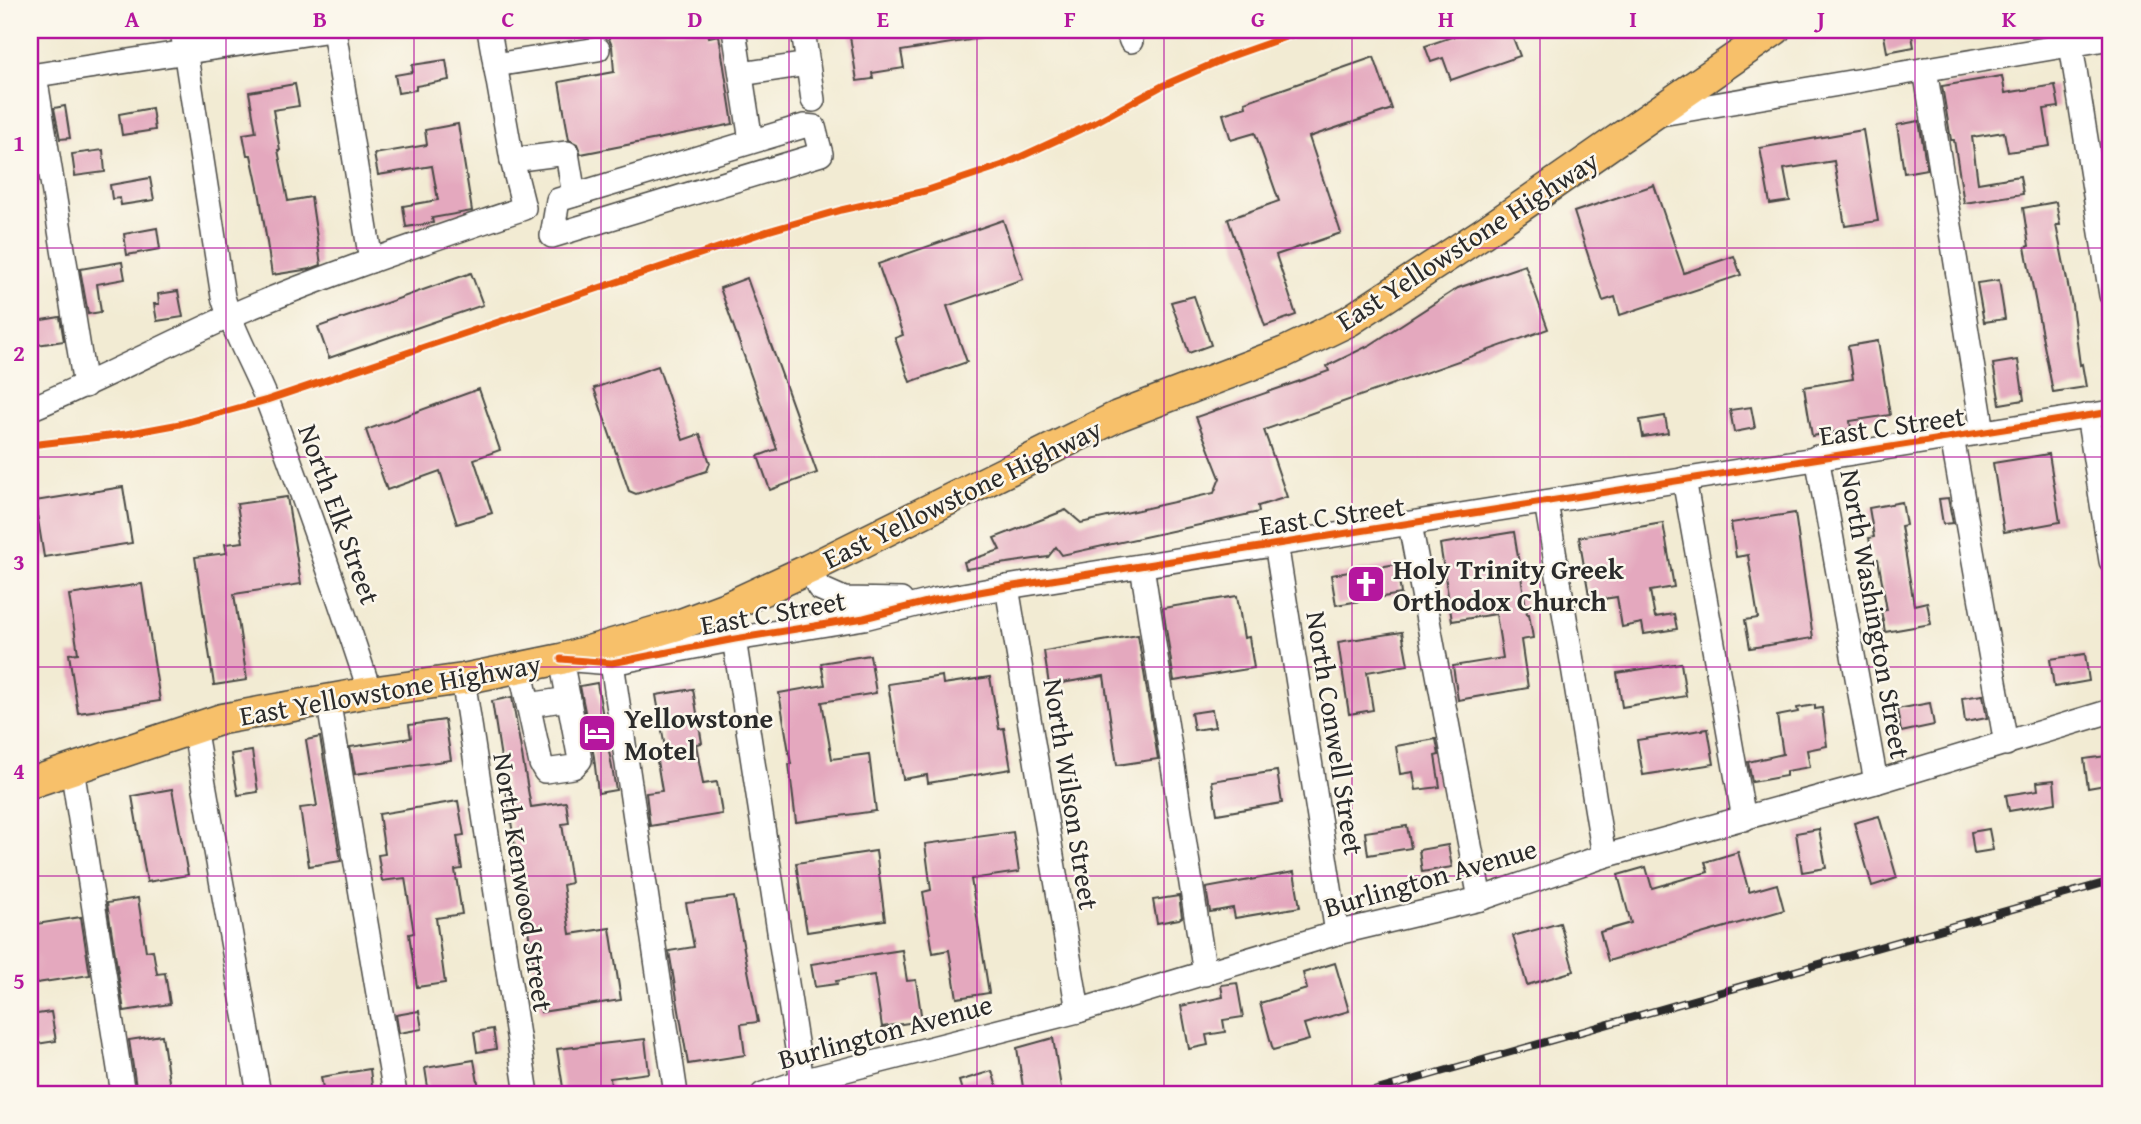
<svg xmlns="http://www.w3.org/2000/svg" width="2141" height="1124" viewBox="0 0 2141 1124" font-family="'Gentium Book Plus',serif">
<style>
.building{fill:#e4a8be}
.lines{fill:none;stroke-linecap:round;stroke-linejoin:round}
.minor-casing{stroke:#494844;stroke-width:26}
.major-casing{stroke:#494844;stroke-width:33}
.minor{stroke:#fff;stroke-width:23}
.major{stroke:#f7c06b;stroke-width:30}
.rail-casing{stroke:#2b2b2b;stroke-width:8}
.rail{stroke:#fbf7ec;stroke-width:5;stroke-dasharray:16;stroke-linecap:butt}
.cycleway-casing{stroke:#fbf7ec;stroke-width:11}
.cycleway{stroke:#e8590c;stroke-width:7}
.grid{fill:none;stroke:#b5179e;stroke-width:2;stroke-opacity:0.55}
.labels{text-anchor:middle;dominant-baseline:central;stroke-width:5;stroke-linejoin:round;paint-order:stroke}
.street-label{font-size:28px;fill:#2b2b2b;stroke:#fbf7ec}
.poi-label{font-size:28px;font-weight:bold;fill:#2b2b2b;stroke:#fbf7ec;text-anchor:start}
.neatline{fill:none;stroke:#b5179e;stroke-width:2.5}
.grid-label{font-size:23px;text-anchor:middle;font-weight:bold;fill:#b5179e}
</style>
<rect width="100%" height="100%" fill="#fbf7ec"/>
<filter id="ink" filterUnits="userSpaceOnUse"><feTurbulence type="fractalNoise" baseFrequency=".0143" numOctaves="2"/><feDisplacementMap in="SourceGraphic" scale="14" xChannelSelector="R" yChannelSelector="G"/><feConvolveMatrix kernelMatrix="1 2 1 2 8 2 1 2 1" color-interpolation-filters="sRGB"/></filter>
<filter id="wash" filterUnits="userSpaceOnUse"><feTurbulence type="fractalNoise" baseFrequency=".00686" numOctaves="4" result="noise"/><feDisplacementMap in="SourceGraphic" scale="28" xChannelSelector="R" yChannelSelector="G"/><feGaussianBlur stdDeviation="1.57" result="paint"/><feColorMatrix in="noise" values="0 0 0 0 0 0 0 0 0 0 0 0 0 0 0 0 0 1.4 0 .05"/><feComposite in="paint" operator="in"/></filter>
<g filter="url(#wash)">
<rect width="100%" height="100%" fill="#f2ebd3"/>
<g id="blocks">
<g class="building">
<path d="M632,30H707L709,37L719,35L733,124L581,154L577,144L569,140L559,82L614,72L612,46L607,34Z"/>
<path d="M849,30H983V38L901,51L904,68L872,73L873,79L857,81Z"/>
<path d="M1472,30H1510L1520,56L1451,80L1443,58L1431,62L1425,46Z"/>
<path d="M1883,30H1911L1914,47L1887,52Z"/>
<path d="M1374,57L1392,109L1309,137L1341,233L1276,255L1296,315L1265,326L1228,219L1279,201L1255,133L1231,140L1223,114L1246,107L1245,102Z"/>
<path d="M446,60L449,80L416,86V90L398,93L395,75L413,72L412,65Z"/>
<path d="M2002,76L2005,93L2055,85L2059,107L2044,109L2050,146L2008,152L2004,132L1972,137L1978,183L2020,176L2023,194L1964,203L1954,140H1951L1942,86Z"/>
<path d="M295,84L299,106L273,110L280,150H278L288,201L311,197L321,265L310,269L272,275L260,197L251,155H247L243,134L256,132L249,92Z"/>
<path d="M65,106L70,138L60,139L54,108Z"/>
<path d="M152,108L155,130L122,135L119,114Z"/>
<path d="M1919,121L1927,169L1904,173L1897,125Z"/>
<path d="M458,124L472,211L432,218L433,223L406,227L403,206L438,200L432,166L378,175L374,154L427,145L425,130Z"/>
<path d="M1863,130L1878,221L1845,226L1834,161L1784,169L1790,201L1770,204L1760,148Z"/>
<path d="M103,150L105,172L75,176L72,154Z"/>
<path d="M150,178L154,200L121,205L120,198L112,199L110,185Z"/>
<path d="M1654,185L1684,273L1734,256L1741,275L1620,315L1615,297L1603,301L1574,212Z"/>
<path d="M2056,202L2060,225H2056L2072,305L2080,365L2082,364L2086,387L2053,392L2025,247L2029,246L2023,208Z"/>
<path d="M1003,220L1023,279L947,306L967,362L910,382L895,338L903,335L878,264Z"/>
<path d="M157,228L160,249L127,255L124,234Z"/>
<path d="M122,262L125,279L97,284L101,312L88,314L80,269Z"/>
<path d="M1525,265L1548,329L1264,430L1287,497L1258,506L1259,512L1062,555L1056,547L1048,557L966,569L964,562L1000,550L994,538L1066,510L1081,523L1214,493L1220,478L1196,417L1329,371L1327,366L1370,345L1458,288Z"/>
<path d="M471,273L483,305L329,358L318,327Z"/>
<path d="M747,278L817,473L770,490L758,456L777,449L720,288Z"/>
<path d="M1999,280L2005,319L1984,322L1977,283Z"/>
<path d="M178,291L183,317L157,321L154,304H159L158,294Z"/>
<path d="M1194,296L1211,345L1189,353L1171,302Z"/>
<path d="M60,317L64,341L30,346V322Z"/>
<path d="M1878,341L1890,415L1850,421L1851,429L1812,436L1804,387L1853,379L1848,346Z"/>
<path d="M2018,360L2024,400L2000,404L1993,364Z"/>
<path d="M658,366L683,440L700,434L710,463L707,471L636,494L629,491L594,388Z"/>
<path d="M479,389L500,450L474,459L492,513L457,524L440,471L387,490L366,430Z"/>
<path d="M1751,407L1755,428L1734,432L1730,410Z"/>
<path d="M1665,416L1668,433L1643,437L1640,420Z"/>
<path d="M2049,454L2060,522L2004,532L1993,463Z"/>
<path d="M123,487L132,543L44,557L35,501Z"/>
<path d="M287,497L301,584L234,594L247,680L214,685L195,557L227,553L225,544L243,542L237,504Z"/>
<path d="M1948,498L1953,523L1943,524L1939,499Z"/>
<path d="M1902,502L1906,525L1901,526L1914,605L1927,602L1931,624L1885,632L1881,611L1887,610L1878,559L1873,560L1869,538L1874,537L1869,508Z"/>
<path d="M1795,513L1813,638L1750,648L1745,620L1758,618L1748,555L1736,557L1731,523Z"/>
<path d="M1663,523L1674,587L1650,591L1655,617L1674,614L1677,629L1644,634L1642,623L1622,627L1617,597L1590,601L1579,537Z"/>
<path d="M1514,532L1527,614H1529L1533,638L1521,640L1528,688L1458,700L1453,666L1503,658L1496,614L1452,621L1440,544Z"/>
<path d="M1397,564L1401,594L1336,605L1331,575Z"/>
<path d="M142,584L160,701L78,713L69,654L78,653L69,595Z"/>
<path d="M1237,596L1244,638L1249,637L1254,668L1174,681L1163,608Z"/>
<path d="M1402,632L1408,665L1367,672L1373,710L1349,714L1338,642Z"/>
<path d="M1138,635L1158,759L1117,765L1104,676L1049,685L1044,651Z"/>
<path d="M2085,654L2089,681L2054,687L2050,659Z"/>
<path d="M870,655L876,693L822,702L832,759L869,754L876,811L796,822L789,764H791L779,693L825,685L821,663Z"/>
<path d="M1681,663L1686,696L1622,707L1617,673Z"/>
<path d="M942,676L943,684L990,677L999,729L1004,728L1011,769L928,783L927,775L903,779L888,684Z"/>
<path d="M597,683L616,790L598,793L594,757L580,686Z"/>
<path d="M693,689L702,743L696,744L703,784L717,782L722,814L650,826L646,793L662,791L656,755L666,754L656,695Z"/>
<path d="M1983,695L1987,718L1965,722L1962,698Z"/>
<path d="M512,697L531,807L566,802L569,823L562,824L571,883L563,885L570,934L610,928L621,1000L541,1012L492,701Z"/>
<path d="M1930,703L1934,725L1901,732L1897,709Z"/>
<path d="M1815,705V709L1822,708L1827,746L1807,750L1810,767L1786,771V776L1752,782L1748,762L1783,754L1777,716L1798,712L1797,708Z"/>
<path d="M1212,710L1215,727L1194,730L1191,713Z"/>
<path d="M445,720L451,760L355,774L350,747L411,738L409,725Z"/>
<path d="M1708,729L1714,764L1643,775L1637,740Z"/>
<path d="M320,737L341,861L309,866L300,808L317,806L306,740Z"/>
<path d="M1436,739L1439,755L1435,756L1440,787L1416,790L1413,772L1400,774L1396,746Z"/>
<path d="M252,751L258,792L238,795L231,754Z"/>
<path d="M2106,756L2111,784L2088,788L2084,759Z"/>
<path d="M1277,771L1282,803L1217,814L1212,781Z"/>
<path d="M2054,780L2056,803L2009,811L2006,795L2038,790L2037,782Z"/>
<path d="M172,789L188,875L147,882L132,796Z"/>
<path d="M458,801L464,835L457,836L462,869L455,870L462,914L436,918L445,983L417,987L409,934L414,933L405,878L382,881L378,855L385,854L379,814Z"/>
<path d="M1879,816L1897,878L1872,886L1854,823Z"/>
<path d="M1407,826L1411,848L1368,855L1365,832Z"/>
<path d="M1819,829L1826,868L1802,872L1796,833Z"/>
<path d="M1989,829L1993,850L1974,853L1971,832Z"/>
<path d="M1013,832L1019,872L971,879L989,993L957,998L949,950L933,953L923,892L931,890L925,844Z"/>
<path d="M1448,845L1452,867L1422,872L1419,850Z"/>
<path d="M876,851L885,920L807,932L796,863Z"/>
<path d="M1738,852L1749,892L1777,884L1784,910L1608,961L1600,932L1631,923L1618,875L1646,867L1652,888L1708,872L1705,862Z"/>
<path d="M1294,872L1300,907L1235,918L1233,908L1210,912L1206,888Z"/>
<path d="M1179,896L1182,917L1179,919L1157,923L1153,900Z"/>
<path d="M734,897L758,1022L741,1024L745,1055L688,1064L669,951L694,947L686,903Z"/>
<path d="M138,898L146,951L153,950L157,974L165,973L170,1004L124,1011L107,903Z"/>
<path d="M81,917L90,975L30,984V925Z"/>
<path d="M1560,923L1574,971L1527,985L1513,936Z"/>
<path d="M902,950L907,981L916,980L922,1021L882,1027L874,975L836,981L837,984L815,987L811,964Z"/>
<path d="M1335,963L1349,1011L1304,1024L1309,1040L1273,1050L1260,1003L1307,989L1303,973Z"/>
<path d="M1237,983L1243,1017L1223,1020L1225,1032L1206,1035L1208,1045L1189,1049L1181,1006L1223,997L1221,985Z"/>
<path d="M419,1011L422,1029L399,1033L396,1015Z"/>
<path d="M51,1012L56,1041L30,1045V1015Z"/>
<path d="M493,1029L496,1049L477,1052L474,1032Z"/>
<path d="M162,1035L171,1094H137L129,1040Z"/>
<path d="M1053,1038L1062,1094H1024L1017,1048Z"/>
<path d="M645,1039L649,1073L610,1078L612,1094H564L557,1049Z"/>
<path d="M474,1060L480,1094H429L425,1068Z"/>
<path d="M370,1069L373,1094H324L321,1077Z"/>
<path d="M992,1071L999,1094H963L959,1081Z"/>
</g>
</g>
</g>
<g filter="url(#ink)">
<use href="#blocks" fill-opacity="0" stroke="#494844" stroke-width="2"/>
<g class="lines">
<g class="minor-casing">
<g id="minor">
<path d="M182,30L223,297C234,335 255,368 269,405C305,500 338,595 370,692"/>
<path d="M334,30L371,261"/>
<path d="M734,30L751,141"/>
<path d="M803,30L813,100"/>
<path d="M1127,30L1131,41"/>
<path d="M2071,45L2111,295"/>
<path d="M495,65L598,49"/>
<path d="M1925,69L1983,432"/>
<path d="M741,74L808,64"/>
<path d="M35,75L85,386"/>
<path d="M30,76L331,30"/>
<path d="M1655,115L2111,38"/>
<path d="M804,126L814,127L821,154L552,236L558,200Z"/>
<path d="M512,160L567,153L574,195"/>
<path d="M30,409C97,381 162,347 228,317C324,275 425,242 524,208L512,160L489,30"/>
<path d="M2088,415L2111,561"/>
<path d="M1952,437L2006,744"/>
<path d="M1817,457L1876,782"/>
<path d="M1684,479L1744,819"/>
<path d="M1546,502L1604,856"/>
<path d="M1410,524L1480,899"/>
<path d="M1276,543L1337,933"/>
<path d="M1142,566L1205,974"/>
<path d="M809,569L819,588L844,599L901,600"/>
<path d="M1007,587L1078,1011"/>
<path d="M729,606L802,1081"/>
<path d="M612,663L676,1094"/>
<path d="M520,667L541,764L545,771L573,767L580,760L561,659L612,663L735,639L864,618L935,600L1007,587L2111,412"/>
<path d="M463,679L527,1094"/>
<path d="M328,699L395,1094"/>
<path d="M528,705L569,699"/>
<path d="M194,727L259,1094"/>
<path d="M72,768L123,1094"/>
<path d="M763,1094L802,1081L1078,1011L1337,933L1480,899L1604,856L1876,782L2111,711"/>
</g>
</g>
<g class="major-casing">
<path id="major" d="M30,783L222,719L370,692L463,679L561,659L681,624L729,606L809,569L1118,416L1285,352L1349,321L1483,233L1775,30"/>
</g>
<use href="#minor" class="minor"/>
<use href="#major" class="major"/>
<g class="rail-casing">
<path id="rail" d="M1363,1094L2111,881"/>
</g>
<use href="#rail" class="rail"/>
<g class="cycleway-casing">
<g id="cycleway">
<path d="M30,445L126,434L180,424L267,400L768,231L841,210L925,191L1003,165L1094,123L1162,86L1226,58L1305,30"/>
<path d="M561,659L612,663L735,639L864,618L935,600L1007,587L2111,412"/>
</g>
</g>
<use href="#cycleway" class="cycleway"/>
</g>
</g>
<path class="grid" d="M226,30V1094M414,30V1094M601,30V1094M789,30V1094M977,30V1094M1164,30V1094M1352,30V1094M1540,30V1094M1727,30V1094M1915,30V1094M30,248H2111M30,457H2111M30,667H2111M30,876H2111"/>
<defs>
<g id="church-square" transform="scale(2.0125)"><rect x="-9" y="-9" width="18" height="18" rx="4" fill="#b5179e" stroke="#fbf7ec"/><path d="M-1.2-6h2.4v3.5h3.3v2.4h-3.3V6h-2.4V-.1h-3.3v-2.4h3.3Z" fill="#fff"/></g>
<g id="hotel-square" transform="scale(2.0125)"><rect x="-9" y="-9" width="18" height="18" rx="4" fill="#b5179e" stroke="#fbf7ec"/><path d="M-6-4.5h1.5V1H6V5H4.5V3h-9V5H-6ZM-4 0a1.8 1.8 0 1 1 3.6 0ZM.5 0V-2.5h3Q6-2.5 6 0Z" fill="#fff"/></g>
</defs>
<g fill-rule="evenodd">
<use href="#church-square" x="1366" y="584"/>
<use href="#hotel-square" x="597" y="733"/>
</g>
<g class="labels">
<g class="street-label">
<text transform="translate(1467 240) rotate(-33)">East Yellowstone Highway</text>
<text transform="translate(1892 425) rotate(-8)">East C Street</text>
<text transform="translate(962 493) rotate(-26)">East Yellowstone Highway</text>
<text transform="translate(340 514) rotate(70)">North Elk Street</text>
<text transform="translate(1332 515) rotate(-8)">East C Street</text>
<text transform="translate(773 612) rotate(-10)">East C Street</text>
<text transform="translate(1876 614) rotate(80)">North Washington Street</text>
<text transform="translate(390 689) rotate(-10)">East Yellowstone Highway</text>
<text transform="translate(1336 733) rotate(81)">North Conwell Street</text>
<text transform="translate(1072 794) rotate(81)">North Wilson Street</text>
<text transform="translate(1430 877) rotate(-16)">Burlington Avenue</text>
<text transform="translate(524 882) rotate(81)">North Kenwood Street</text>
<text transform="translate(885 1031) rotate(-15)">Burlington Avenue</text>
</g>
<g class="poi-label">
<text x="1393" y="568">Holy Trinity Greek<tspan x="1393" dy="32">Orthodox Church</tspan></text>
<text x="624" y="717">Yellowstone<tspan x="624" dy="32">Motel</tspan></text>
</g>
</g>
<rect width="2141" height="1124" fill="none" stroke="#fbf7ec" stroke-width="77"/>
<rect x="38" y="38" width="2064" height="1048" class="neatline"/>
<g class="grid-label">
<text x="132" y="27">A</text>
<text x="320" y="27">B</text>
<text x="508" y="27">C</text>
<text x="695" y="27">D</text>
<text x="883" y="27">E</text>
<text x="1070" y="27">F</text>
<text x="1258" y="27">G</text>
<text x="1446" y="27">H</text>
<text x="1633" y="27">I</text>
<text x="1821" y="27">J</text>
<text x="2009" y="27">K</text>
<text x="19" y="151">1</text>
<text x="19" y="361">2</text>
<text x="19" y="570">3</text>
<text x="19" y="779">4</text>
<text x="19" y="989">5</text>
</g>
</svg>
